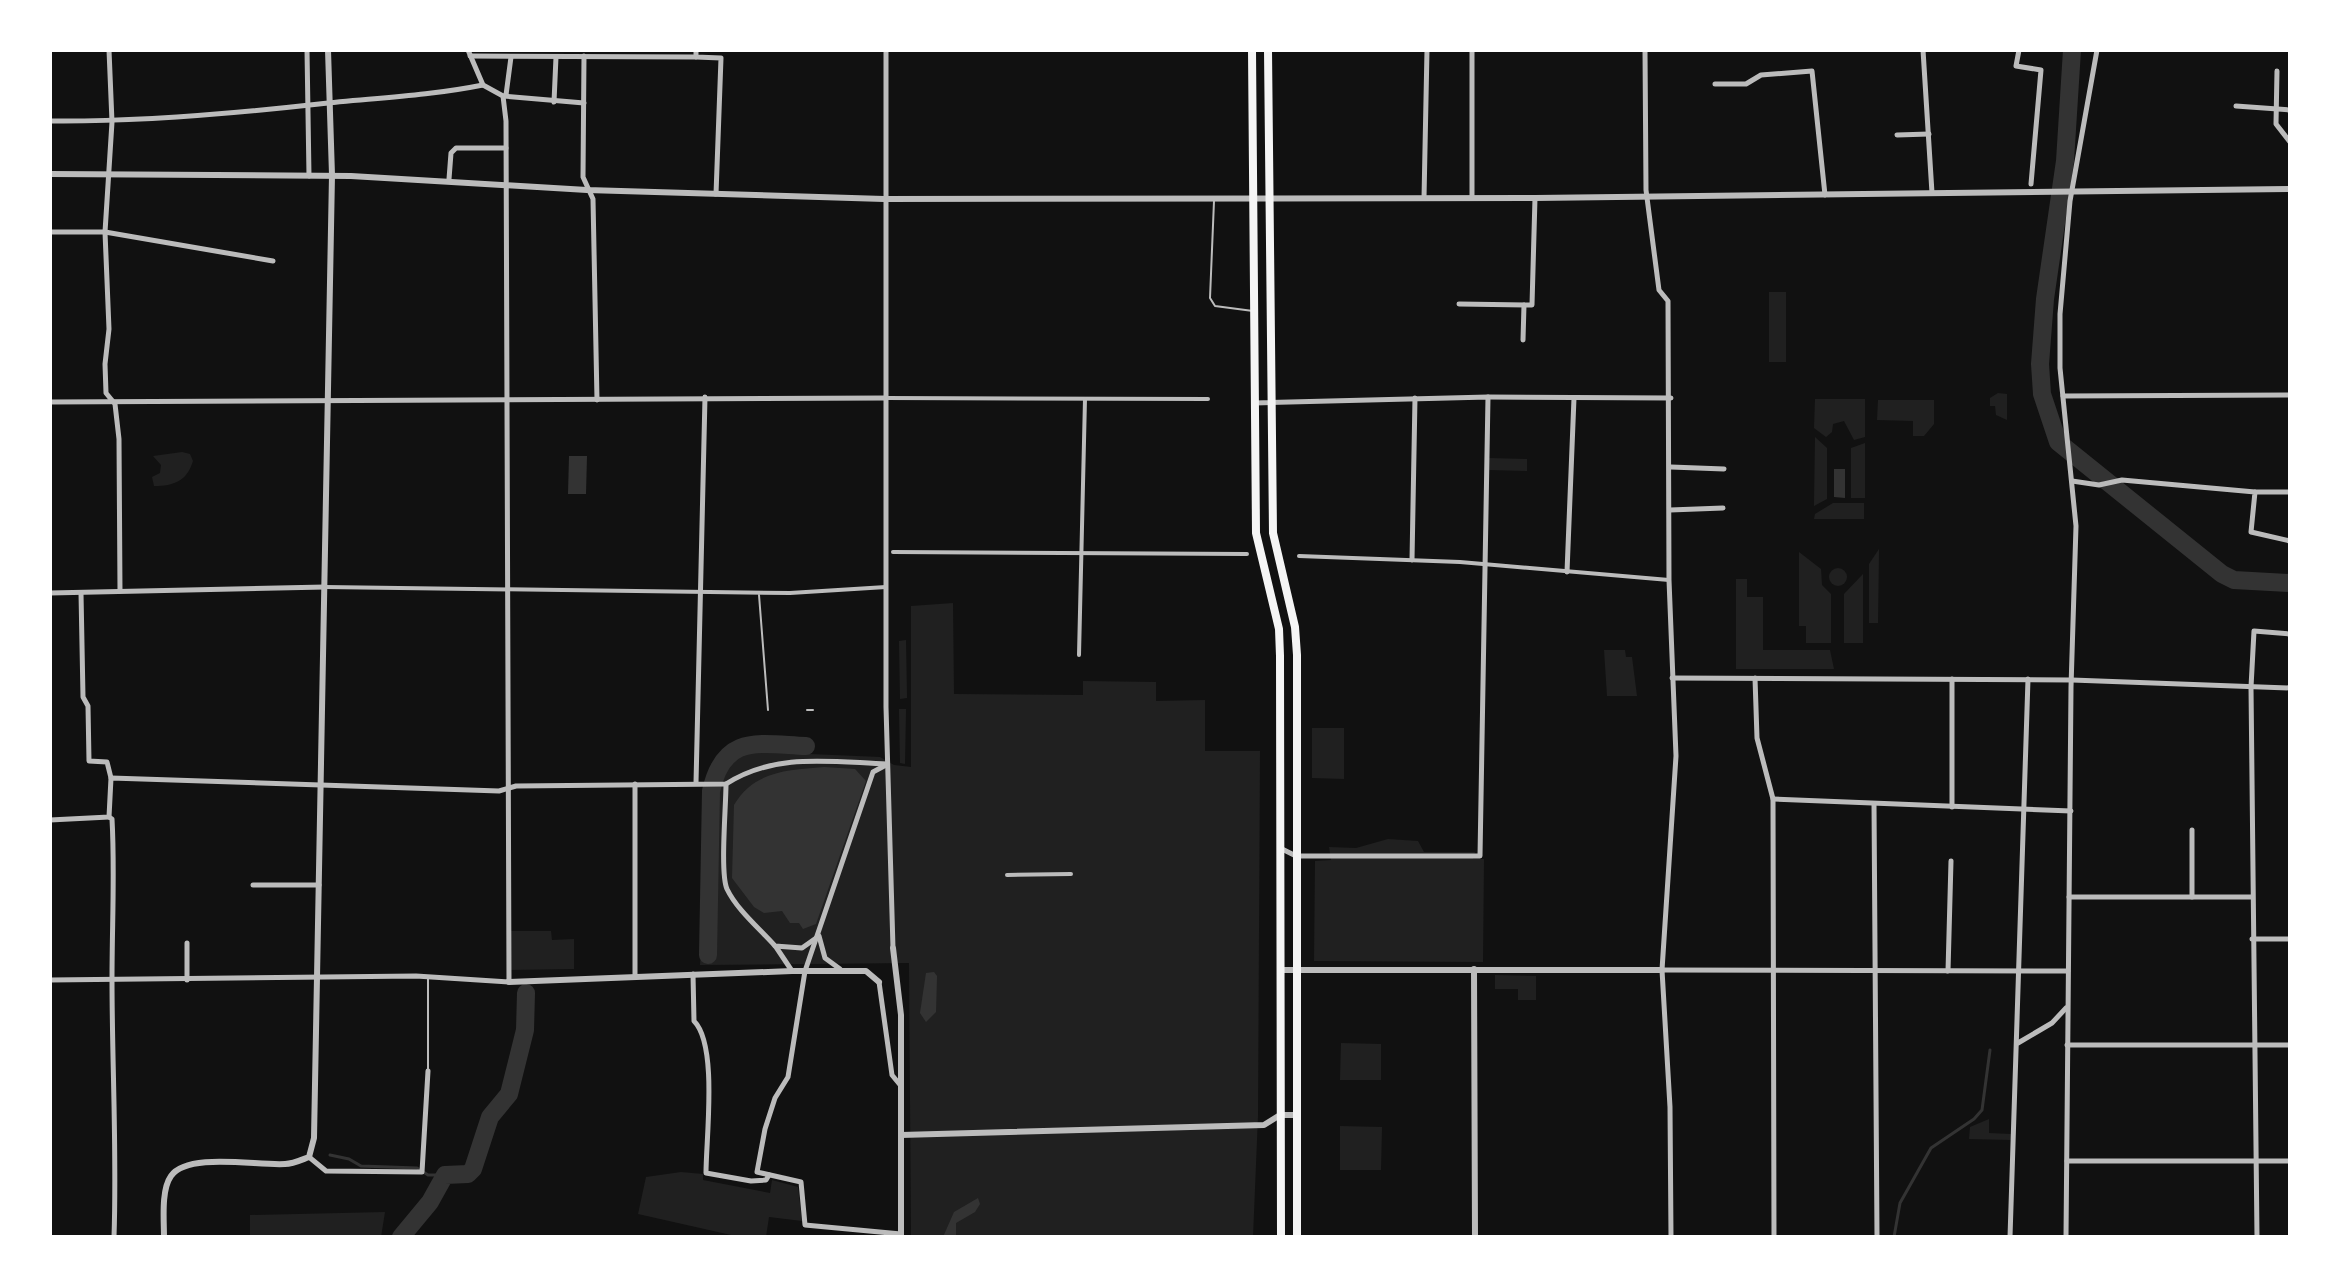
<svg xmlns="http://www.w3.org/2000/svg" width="2340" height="1287" viewBox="0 0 2340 1287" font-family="'Space Grotesk',sans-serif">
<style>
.green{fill:#202020}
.water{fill:#333}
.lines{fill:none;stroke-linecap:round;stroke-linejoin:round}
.stream{stroke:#333;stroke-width:3}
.river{stroke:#333;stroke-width:18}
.service{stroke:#bcbcbc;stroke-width:2}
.pedestrian{stroke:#bcbcbc;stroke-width:4}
.minor{stroke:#bcbcbc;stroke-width:5}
.tertiary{stroke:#bcbcbc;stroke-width:6}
.trunk{stroke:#f5f5f5;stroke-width:8}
</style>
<rect width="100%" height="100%" fill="#111"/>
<g class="green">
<rect x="1769" y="292" width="17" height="70"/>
<path d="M1998,393L2007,394V420L1996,415L1995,406H1990V398Z"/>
<path d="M1815,399H1865V437L1854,440L1844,421L1833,424L1832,432L1826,437L1814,428Z"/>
<path d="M1878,400H1934V424L1924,436H1913V421L1877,420Z"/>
<path d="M1815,437L1827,448V499L1814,506Z"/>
<path d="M1865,443V498H1851V448Z"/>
<path d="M182,452L190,454L193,461C187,481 174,486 154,486L152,477L160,473L161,465L153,456Z"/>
<path d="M1489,458L1527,459V471L1489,470Z"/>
<path d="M1833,503H1864V519H1814L1815,514Z"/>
<path d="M1879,549L1878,623H1869V564Z"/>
<path d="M1799,552L1821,569L1822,585L1831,594V643H1806V626H1799Z"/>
<circle cx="1838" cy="577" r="9"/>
<path d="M1863,574V643H1844V594Z"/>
<path d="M1736,579H1747V597H1763V650H1830L1834,669H1736Z"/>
<path d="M953,603L954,694L1083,695V681L1156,682V701L1205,700V751H1260L1258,1116L1253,1237H911L909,963L700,965L708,787C733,729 756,743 811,743L810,754L880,757L894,765L911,767V606Z"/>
<path d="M906,640L907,698L900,699L899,641Z"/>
<path d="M1604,650H1625L1626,657H1632L1637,696H1607Z"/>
<path d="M899,709H906L905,764L900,763Z"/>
<path d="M1312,728H1344V779L1312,778Z"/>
<path d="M1388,839L1418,841L1424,852H1475L1473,859H1484L1483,962L1314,961L1315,861L1331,860L1329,847L1356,848Z"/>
<path d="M509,931H551L552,940L574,939V969L509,970Z"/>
<path d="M1495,975L1536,976V1000H1518V989H1495Z"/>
<path d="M1341,1043L1381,1044V1080H1340Z"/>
<path d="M1989,1119V1133L2011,1134V1140L1969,1139L1970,1127Z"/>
<path d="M1340,1126L1382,1127L1381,1170H1340Z"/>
<path d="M681,1172L703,1174V1180L770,1193L772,1180L798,1187L802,1221L769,1217L766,1237L731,1235L638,1214L646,1177Z"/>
<path d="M385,1212L381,1237H250V1215Z"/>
</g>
<g class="water">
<path d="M569,456H587L586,494H568Z"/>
<path d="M1834,469H1845V498L1834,497Z"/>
<path d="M824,767L855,769L866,781L816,924L803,929L799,923H790L782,911L764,913L754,907L732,878L734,805C754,771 787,770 824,767Z"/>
<path d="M934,972L937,976L936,1012L926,1022L920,1013L926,973Z"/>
<path d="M978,1198L980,1204L975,1212L956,1223V1237H943L954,1212Z"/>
</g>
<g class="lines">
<g class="stream">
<path d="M330,1155L349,1159L361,1166L417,1168L428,1175H445"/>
<path d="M1894,1237L1900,1203L1931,1148L1974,1119L1982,1110L1990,1050"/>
</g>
<g class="river">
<path d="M2072,50L2065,161L2045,299L2040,364L2042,394L2058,442L2222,574L2234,580L2290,583"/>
<path d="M708,955L711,791C724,733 759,744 806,746"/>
<path d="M401,1237L430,1202L445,1175L468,1174L473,1169L490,1117L509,1094L525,1030L526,993"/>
</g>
<g class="service">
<path d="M1214,201L1210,298L1215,306L1253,311"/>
<path d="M759,595L768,710"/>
<path d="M807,710H813"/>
<path d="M428,977V1071"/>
</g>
<g class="pedestrian">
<path d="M886,398L1208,399"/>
<path d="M893,552L1247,554"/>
<path d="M1299,556L1460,562L1669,580"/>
<path d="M325,587L790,593L886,587"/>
<path d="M1079,655L1085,399"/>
<path d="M1007,875L1071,874"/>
</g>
<g class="minor">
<path d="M109,50L112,122L105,232L109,329L105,364L106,393L115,404L119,439L120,591"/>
<path d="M307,50L309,176"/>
<path d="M696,50V57L721,58L716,194"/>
<path d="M886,50V707L893,948"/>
<path d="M1472,50V197"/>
<path d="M1645,50L1646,190L1659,290L1668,301L1669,580L1676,756L1662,970L1670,1107L1671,1237"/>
<path d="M1923,50L1932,193"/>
<path d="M2019,50L2016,66L2041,70L2031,184"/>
<path d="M470,56L696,57"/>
<path d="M584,56L583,177L593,199L597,400"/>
<path d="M2277,71L2276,124L2290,142"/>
<path d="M1715,84H1746L1761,75L1812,71L1825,195"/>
<path d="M506,95L511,57"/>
<path d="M503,96L584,103"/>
<path d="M554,102L556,57"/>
<path d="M2236,106L2290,110"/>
<path d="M50,121C140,122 230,114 319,104C375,98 428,96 483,85"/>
<path d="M1897,135L1929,134"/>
<path d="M449,179L451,153L456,148H506"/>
<path d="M1424,198L1427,50"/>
<path d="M50,232H105L273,261"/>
<path d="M1459,304L1532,305L1535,198"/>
<path d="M1523,340L1524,305"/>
<path d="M2063,396L2290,395"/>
<path d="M1488,397L1671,398"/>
<path d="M50,402L885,398"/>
<path d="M1255,403L1488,397L1480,856H1296L1282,849"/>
<path d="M1671,467L1724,469"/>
<path d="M2072,481L2099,485L2122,480L2255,492L2251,532L2290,541"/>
<path d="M2255,492H2290"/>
<path d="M1670,510L1723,508"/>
<path d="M1412,560L1415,398"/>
<path d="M1567,572L1574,398"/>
<path d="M50,593L325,587"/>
<path d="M81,593L83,697L88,706L89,761L107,762L111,778"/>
<path d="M1672,678L2072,680L2290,688"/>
<path d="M1755,678L1757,738L1773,799L1774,1237"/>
<path d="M1952,679V807"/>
<path d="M886,765L873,772L805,971L788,1077L775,1098L765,1129L757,1172L801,1182L805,1225L901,1234"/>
<path d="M696,783L705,397"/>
<path d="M635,784V976"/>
<path d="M726,784C726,807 720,873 727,889C737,910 760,929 775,946L802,948L819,936L825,958L840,969"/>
<path d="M1773,799L2071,811"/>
<path d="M1874,804L1877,1237"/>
<path d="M109,817L112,819C115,872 112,925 112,979C112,1065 117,1151 114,1237"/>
<path d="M50,820L109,817L111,778L499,791L516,786L726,784C776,752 831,762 887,764"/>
<path d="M2192,830V897"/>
<path d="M253,885H319"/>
<path d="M2069,897H2251"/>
<path d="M2252,939H2290"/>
<path d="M776,947L792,971"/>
<path d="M1662,970L2068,971"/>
<path d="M1948,971L1951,861"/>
<path d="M693,974L694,1021C718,1045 706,1138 706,1173L751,1181L766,1180L769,1175"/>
<path d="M50,980L416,976L509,982L506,121L503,96L483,85L468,50"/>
<path d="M187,980V943"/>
<path d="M879,982L892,1075L901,1086"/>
<path d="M2018,1043L2052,1023L2066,1008"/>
<path d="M2067,1045H2290"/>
<path d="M309,1157L326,1171L422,1172L428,1071"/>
<path d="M2067,1161H2290"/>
<path d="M2010,1237L2028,679"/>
<path d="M2066,1237L2071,687L2076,526L2060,368V314L2070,201L2097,50"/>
<path d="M2257,1237L2251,687L2254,631L2290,634"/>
</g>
<g class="tertiary">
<path d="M50,174L351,176L587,190L884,199L1535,198L2290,189"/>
<path d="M893,948L901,1015V1237"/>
<path d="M1474,969L1475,1237"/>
<path d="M1280,970H1662"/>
<path d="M509,982L792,971H866L879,982"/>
<path d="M901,1135L1264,1125L1280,1115H1297"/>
<path d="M164,1237C164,1220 161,1190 171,1176C188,1152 257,1166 285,1164C293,1164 301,1160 309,1157L314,1138L332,175L328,50"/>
</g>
<g class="trunk">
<path d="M1252,50L1256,533L1279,629L1280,656L1281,1237"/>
<path d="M1268,50L1273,533L1295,627L1297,655V1237"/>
</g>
</g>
<rect width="2340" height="1287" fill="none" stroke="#ffffff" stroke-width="104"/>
</svg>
